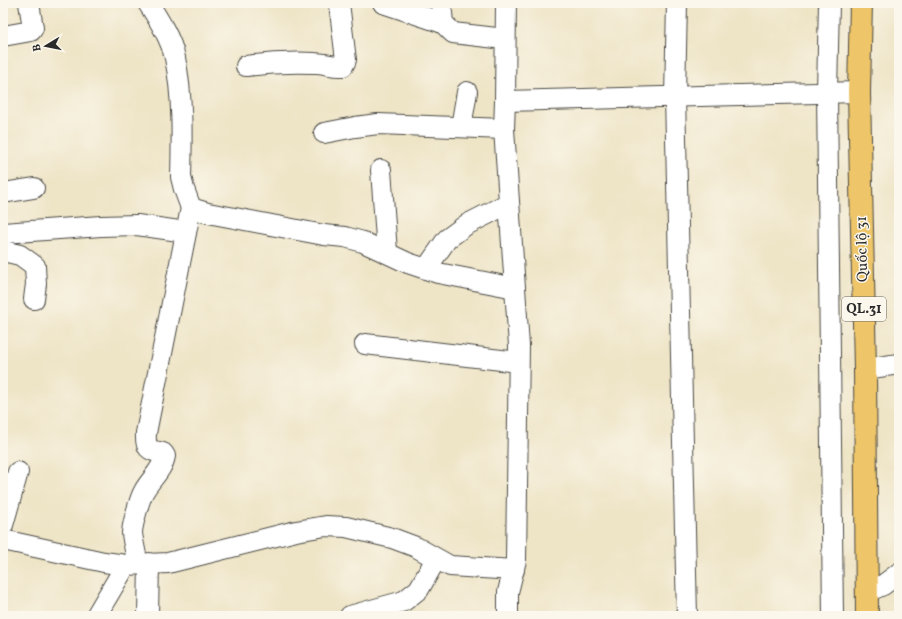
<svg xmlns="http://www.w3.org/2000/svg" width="902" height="619" viewBox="0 0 902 619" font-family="Vollkorn,serif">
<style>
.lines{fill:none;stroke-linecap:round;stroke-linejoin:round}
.minor-casing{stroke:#484742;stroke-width:22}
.highway-casing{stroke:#484742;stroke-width:24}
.minor{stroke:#fff;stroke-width:20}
.highway{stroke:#eec569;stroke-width:22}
.labels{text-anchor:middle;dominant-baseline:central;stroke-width:3;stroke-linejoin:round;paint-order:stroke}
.shield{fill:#fbf7ec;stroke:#696865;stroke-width:1}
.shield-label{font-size:14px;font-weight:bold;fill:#2b2b2b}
.street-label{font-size:15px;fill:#2b2b2b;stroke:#fbf7ec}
</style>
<rect width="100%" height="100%" fill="#fbf7ec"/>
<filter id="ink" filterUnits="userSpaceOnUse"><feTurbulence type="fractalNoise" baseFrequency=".025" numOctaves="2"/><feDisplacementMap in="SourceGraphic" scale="8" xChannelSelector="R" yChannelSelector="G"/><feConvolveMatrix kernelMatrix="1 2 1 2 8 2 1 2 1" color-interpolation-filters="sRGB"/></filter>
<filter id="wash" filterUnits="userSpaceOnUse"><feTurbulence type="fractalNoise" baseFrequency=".012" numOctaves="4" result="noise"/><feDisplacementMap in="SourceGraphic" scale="16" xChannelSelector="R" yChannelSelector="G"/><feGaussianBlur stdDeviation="0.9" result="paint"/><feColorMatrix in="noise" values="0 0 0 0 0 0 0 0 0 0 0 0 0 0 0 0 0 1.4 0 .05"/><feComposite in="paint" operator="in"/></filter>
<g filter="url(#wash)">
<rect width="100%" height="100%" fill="#eee4c6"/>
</g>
<g filter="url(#ink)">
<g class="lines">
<g class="minor-casing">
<g id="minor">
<path d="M148,3C159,20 171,39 175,58C183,97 182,138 181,177L184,189L191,208L208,213L324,235L345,237L363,242L408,263L438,273L515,288"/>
<path d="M383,3L443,23"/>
<path d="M441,3L443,23L453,33L505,39"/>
<path d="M506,3L505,101L859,92"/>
<path d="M677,3L675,96L687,616"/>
<path d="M829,3L827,92L833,616"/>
<path d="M3,36L31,31L33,28L29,3"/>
<path d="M246,66C269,63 292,62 315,63C325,63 333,67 343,66L346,60L339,3"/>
<path d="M505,101L504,129L519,346L516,560L508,592V616"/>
<path d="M461,127L467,92"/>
<path d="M324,133L355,127L378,124L504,129"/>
<path d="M381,170L387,252"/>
<path d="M3,193L34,188"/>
<path d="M3,233L101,226L137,225L186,232"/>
<path d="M3,251L20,255L35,266L36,284L34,299"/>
<path d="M426,269L447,239L466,225L509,203"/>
<path d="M365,344L518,362"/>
<path d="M865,369L899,364"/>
<path d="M3,525L18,472"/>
<path d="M3,540L104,562L126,565L168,563L296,531L326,526L346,527L392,538L416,547L450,566L514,570"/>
<path d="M138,564C136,554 133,543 132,533C132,526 140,497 144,491C150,480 163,469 165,456L163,453C149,450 145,450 146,433L191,208"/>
<path d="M867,592L883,585L899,573"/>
<path d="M97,614L126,565"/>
<path d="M148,616L149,563"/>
<path d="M350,616L404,601L419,589L436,559"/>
</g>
</g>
<g class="highway-casing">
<path id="highway" d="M861,3L859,92L865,369L867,616"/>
</g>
<use href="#minor" class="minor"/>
<use href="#highway" class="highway"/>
</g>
</g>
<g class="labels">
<rect class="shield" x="842" y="297" width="44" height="24" rx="3"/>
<g class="shield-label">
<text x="864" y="309">QL.31</text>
</g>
<g class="street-label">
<text transform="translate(863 249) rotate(-91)">Quốc lộ 31</text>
</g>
</g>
<rect width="902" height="619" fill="none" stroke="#fbf7ec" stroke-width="16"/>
<g transform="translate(46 46) rotate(260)" stroke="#fbf7ec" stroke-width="3" paint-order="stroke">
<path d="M0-3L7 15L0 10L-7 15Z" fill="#2b2b2b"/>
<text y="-6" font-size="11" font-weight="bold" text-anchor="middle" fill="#2b2b2b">B</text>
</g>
</svg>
